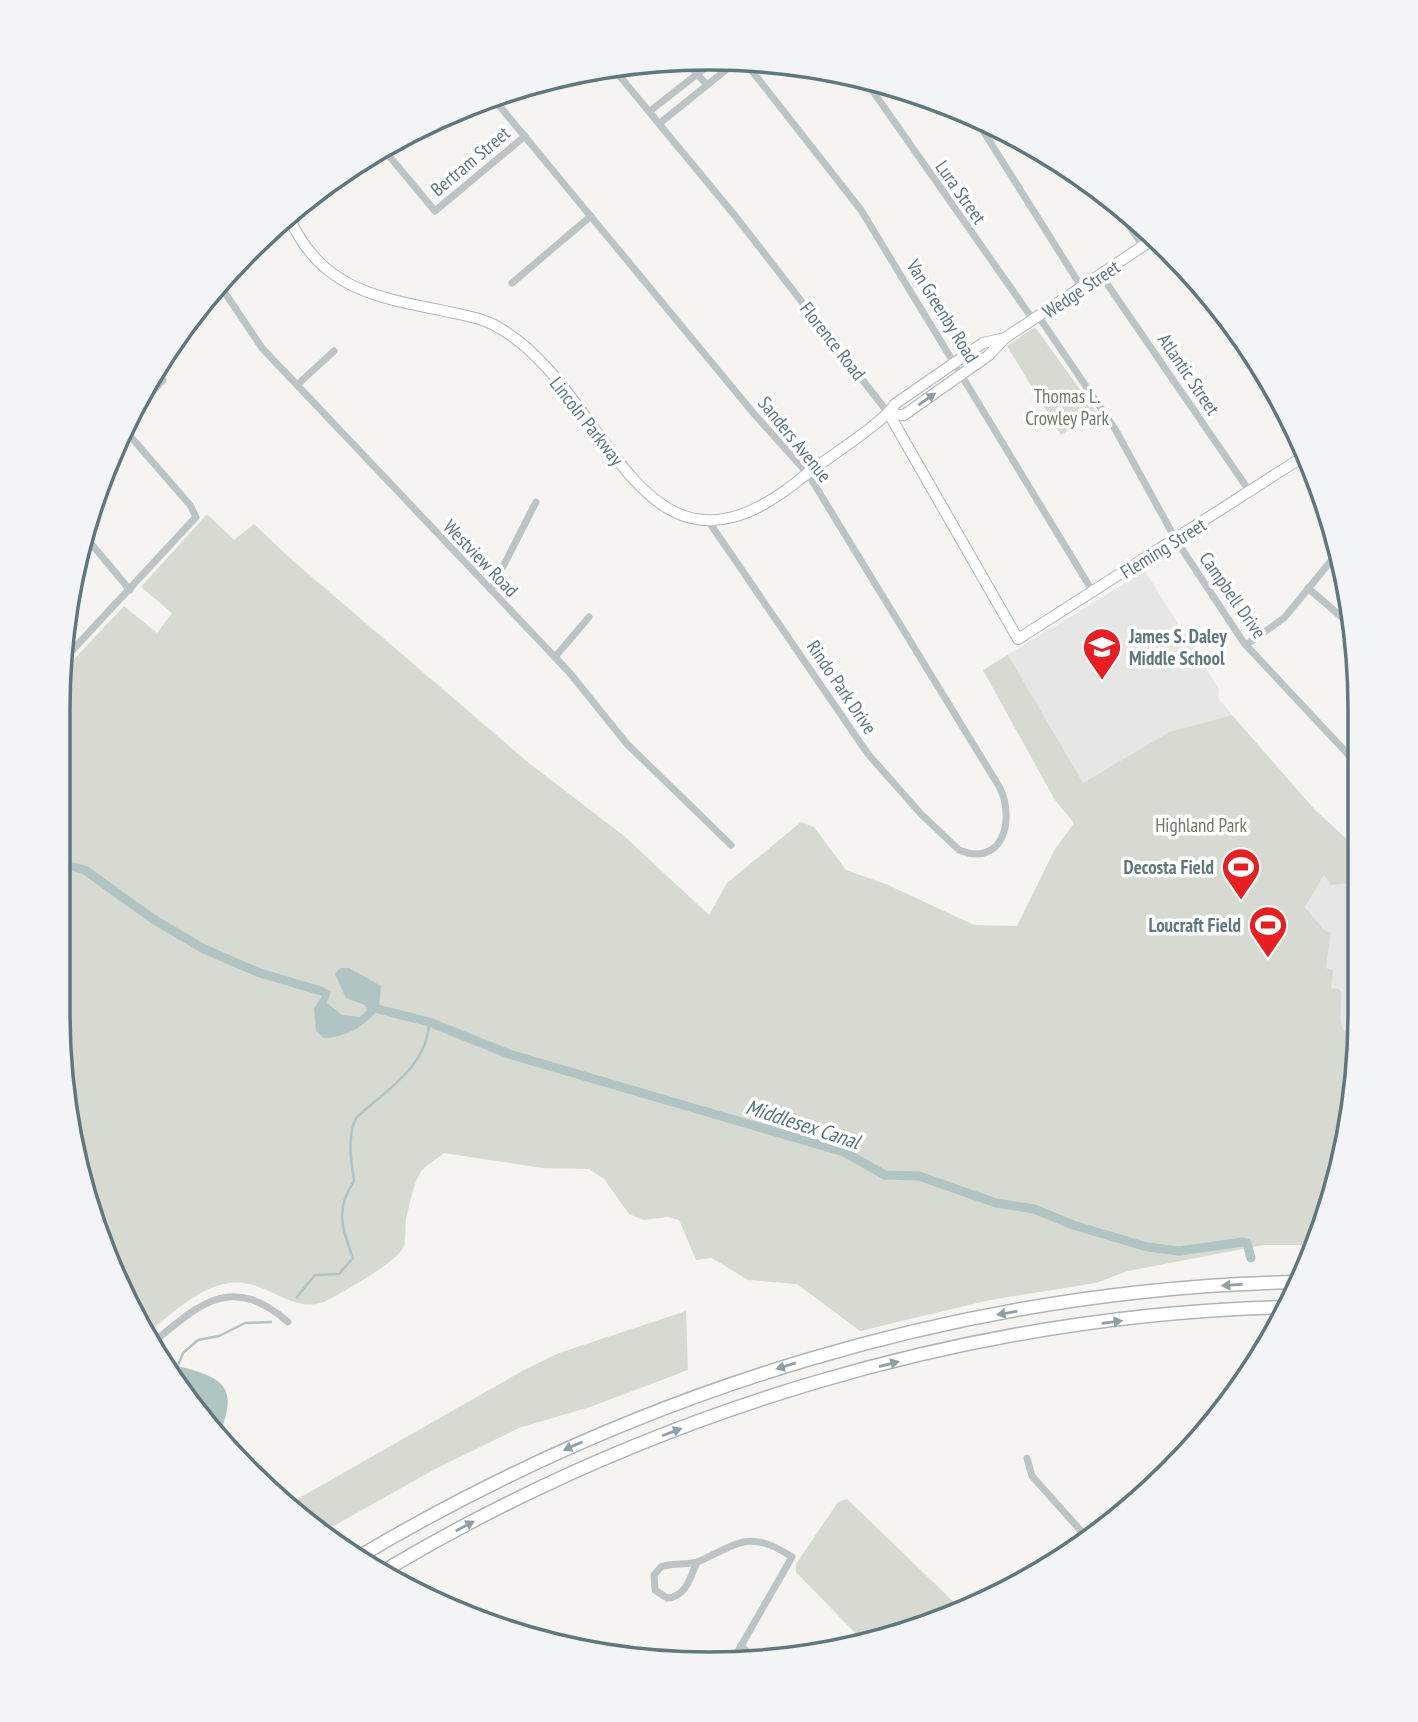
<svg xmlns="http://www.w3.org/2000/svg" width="1418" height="1722" viewBox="0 0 1418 1722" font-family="'PT Sans Narrow',sans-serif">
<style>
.built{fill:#e6e6e5}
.green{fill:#d6dad0}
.water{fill:#b1c4c4}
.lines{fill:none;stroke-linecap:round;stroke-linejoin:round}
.stream{stroke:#b1c4c4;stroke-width:2.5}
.canal{stroke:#b1c4c4;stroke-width:9}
.secondary-casing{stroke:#adb7b9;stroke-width:12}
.highway-casing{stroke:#aeb5b7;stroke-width:15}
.street{stroke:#bdc4c6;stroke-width:7}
.secondary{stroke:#fff;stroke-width:10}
.highway{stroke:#fff;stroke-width:12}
.oneway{fill:#8fa0a4}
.labels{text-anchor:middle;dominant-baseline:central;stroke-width:7;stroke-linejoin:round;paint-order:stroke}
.street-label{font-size:19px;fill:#5f787d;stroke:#fff}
.park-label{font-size:19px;fill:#6d7a62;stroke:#fff}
.poi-label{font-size:19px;font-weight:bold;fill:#5f787d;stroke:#fff;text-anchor:end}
.water-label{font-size:21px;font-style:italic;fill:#5a7879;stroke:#fff}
.rim{fill:none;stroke:#5f787d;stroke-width:3.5}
</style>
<rect width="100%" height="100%" fill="#f5f4f1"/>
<g class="built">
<path d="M1145,571L1219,689L1218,698L1232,715L1169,732L1055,800L983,670Z"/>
<path d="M1345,839L1359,850V1055L1310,1033L1332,970L1326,968L1331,934L1325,932L1305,907Z"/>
</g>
<g class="green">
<path d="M1035,327L1096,412L1061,435L1007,346Z"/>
<path d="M207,514L234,540L254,524L292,560L530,764L623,835L709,915L727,883L801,822L814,827L846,870L888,885L974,925L1017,926L1055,849L1074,823L1055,800L983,670L1008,655L1083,783L1169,732L1232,715L1315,810L1359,850V882L1331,885L1324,875L1305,907L1325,931L1331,933L1326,968L1333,970L1331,988L1339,989L1341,992C1343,1014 1332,1030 1359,1040L1338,1181L1314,1245H1264L1128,1271L1096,1283L990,1300L860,1331L797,1284L748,1280L712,1258L696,1260L679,1220L668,1217L643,1220L629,1214L604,1179L589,1169L542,1168L444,1153C438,1158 429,1163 423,1169C414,1179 409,1207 406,1220C405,1228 406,1238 404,1246C398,1262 346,1290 330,1299C293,1319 268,1277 229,1283C196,1288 170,1316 144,1336L80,1181L58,1013L59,671H63L124,606L157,633L172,613L141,587Z"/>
<path d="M686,1311L688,1370L593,1406L519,1428L437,1468L321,1533L287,1505L524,1370L559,1353Z"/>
<path d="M847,1499L961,1609L864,1642L796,1572V1564L838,1502Z"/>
</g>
<g class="water">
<path d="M340,968H349L381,986L379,1008C366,1026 345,1038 324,1038L316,1031L314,1008L322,996L320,987L331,991L327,1003L342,1015L360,1017L367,1010L365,1005L346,998L335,974Z"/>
<path d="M177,1366C224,1377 239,1387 219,1435L169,1370Z"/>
</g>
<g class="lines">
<g class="stream">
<path d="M297,1297L315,1275L339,1274L353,1258C342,1228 335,1209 354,1181C351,1161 347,1137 356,1118C386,1090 428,1066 429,1022"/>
<path d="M177,1368L183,1353L198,1340L219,1336L245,1323L271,1322"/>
</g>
<g class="canal">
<path d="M58,863L85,870L153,919L204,949L260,973L321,991"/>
<path d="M378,1009L429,1022L509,1054L844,1152L885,1175L919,1176L996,1203L1034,1209L1073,1225L1147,1247L1179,1251L1243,1242L1247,1243L1251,1258"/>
</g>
<g class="secondary-casing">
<g id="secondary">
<path d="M290,219C320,287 374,297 440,310C462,315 482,317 501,329C612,394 640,613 804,476C825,459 884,423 895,404L983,343L1005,338"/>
<path d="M889,414L1018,639L1306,455"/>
<path d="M889,414L904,415L989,355L1005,338L1155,238"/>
</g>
</g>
<g class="highway-casing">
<g id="highway">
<path d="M355,1559C640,1389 968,1288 1300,1282"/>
<path d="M382,1572C653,1410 973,1314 1289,1307"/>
</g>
</g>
<g class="street">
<path d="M685,60L707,85"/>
<path d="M745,62L861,210L1093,592"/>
<path d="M613,68L736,217L889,414"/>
<path d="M865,80L1034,321"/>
<path d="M493,98L755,415L808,474L1000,788C1015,820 1003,868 959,850L921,814L868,754L709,522"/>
<path d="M650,111L714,61"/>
<path d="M975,118L1082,288"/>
<path d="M660,123L737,61"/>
<path d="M385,151L435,211L525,136"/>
<path d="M1111,200L1143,246"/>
<path d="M1101,275L1250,492"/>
<path d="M512,283L591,216"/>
<path d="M219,284L262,348L569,672L627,744L731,845"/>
<path d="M1039,317L1115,429L1176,540L1244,643L1359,766"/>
<path d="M297,385L334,351"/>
<path d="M130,417L163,380"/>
<path d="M88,540L130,590"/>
<path d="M1308,588L1352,626"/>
<path d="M491,590L536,502"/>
<path d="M1246,645L1284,618L1340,550"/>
<path d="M63,651L67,656L196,517L190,505L124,429"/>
<path d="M555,657L589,617"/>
<path d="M150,1345C199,1305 230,1272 288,1322"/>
<path d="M1027,1458L1032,1476L1089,1540"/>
<path d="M1097,1535L1127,1498L1159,1478"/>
<path d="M697,1562C690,1578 686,1597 667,1598L655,1590L654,1575L661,1567C673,1562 688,1566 700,1561C739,1543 750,1529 792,1557L734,1658"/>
<path d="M741,1645L752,1657"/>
</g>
<use href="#secondary" class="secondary"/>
<use href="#highway" class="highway"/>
</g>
<defs><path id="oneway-solid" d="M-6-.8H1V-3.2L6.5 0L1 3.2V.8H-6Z" transform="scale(1.75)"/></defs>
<g class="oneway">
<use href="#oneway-solid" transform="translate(927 399) rotate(-35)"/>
<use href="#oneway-solid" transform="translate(1232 1285) rotate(176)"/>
<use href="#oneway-solid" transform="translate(1007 1313) rotate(170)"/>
<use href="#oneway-solid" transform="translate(1112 1322) rotate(-7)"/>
<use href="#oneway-solid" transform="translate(889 1364) rotate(-14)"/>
<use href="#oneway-solid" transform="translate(786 1366) rotate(163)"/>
<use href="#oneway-solid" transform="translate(672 1432) rotate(-21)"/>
<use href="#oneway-solid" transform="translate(573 1446) rotate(156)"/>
<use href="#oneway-solid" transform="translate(465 1526) rotate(-28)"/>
</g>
<defs>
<g id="school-pin" transform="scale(2.0125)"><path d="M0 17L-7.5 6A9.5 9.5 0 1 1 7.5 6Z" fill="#e71f23" stroke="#fff"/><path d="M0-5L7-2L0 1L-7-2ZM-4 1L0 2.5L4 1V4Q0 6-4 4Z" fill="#fff"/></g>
<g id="stadium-pin" transform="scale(2.0125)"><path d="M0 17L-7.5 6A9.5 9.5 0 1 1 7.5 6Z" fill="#e71f23" stroke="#fff"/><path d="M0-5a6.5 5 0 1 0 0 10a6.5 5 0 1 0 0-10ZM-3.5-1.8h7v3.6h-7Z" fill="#fff"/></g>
</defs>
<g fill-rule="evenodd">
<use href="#school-pin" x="1102" y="647"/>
<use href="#stadium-pin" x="1241" y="867"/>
<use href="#stadium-pin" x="1268" y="925"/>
</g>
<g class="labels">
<g class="street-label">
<text transform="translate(470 161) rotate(-40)">Bertram Street</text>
<text transform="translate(961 192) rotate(55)">Lura Street</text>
<text transform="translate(1081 289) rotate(-34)">Wedge Street</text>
<text transform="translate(943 311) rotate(58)">Van Greenby Road</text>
<text transform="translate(833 341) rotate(52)">Florence Road</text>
<text transform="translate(1189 374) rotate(56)">Atlantic Street</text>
<text transform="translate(587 421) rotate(52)">Lincoln Parkway</text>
<text transform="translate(795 439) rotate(51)">Sanders Avenue</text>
<text transform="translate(1163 548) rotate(-32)">Fleming Street</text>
<text transform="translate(481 558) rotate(46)">Westview Road</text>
<text transform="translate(1233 595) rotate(55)">Campbell Drive</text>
<text transform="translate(842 687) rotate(56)">Rindo Park Drive</text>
</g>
<g class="park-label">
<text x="1067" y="396">Thomas L.<tspan x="1067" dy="22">Crowley Park</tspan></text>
<text x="1201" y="825">Highland Park</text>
</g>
<g class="poi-label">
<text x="1129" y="636" text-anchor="start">James S. Daley<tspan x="1129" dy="22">Middle School</tspan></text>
<text x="1214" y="867">Decosta Field</text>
<text x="1241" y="925">Loucraft Field</text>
</g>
<g class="water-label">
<text transform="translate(803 1124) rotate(18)">Middlesex Canal</text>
</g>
</g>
<path d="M0 0H1418V1722H0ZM709 70H709A639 639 0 0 1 1348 709V1013A639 639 0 0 1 709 1652H709A639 639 0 0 1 70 1013V709A639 639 0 0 1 709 70Z" fill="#f2f4f5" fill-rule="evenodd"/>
<path class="rim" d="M709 70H709A639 639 0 0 1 1348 709V1013A639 639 0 0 1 709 1652H709A639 639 0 0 1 70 1013V709A639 639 0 0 1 709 70Z"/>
</svg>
